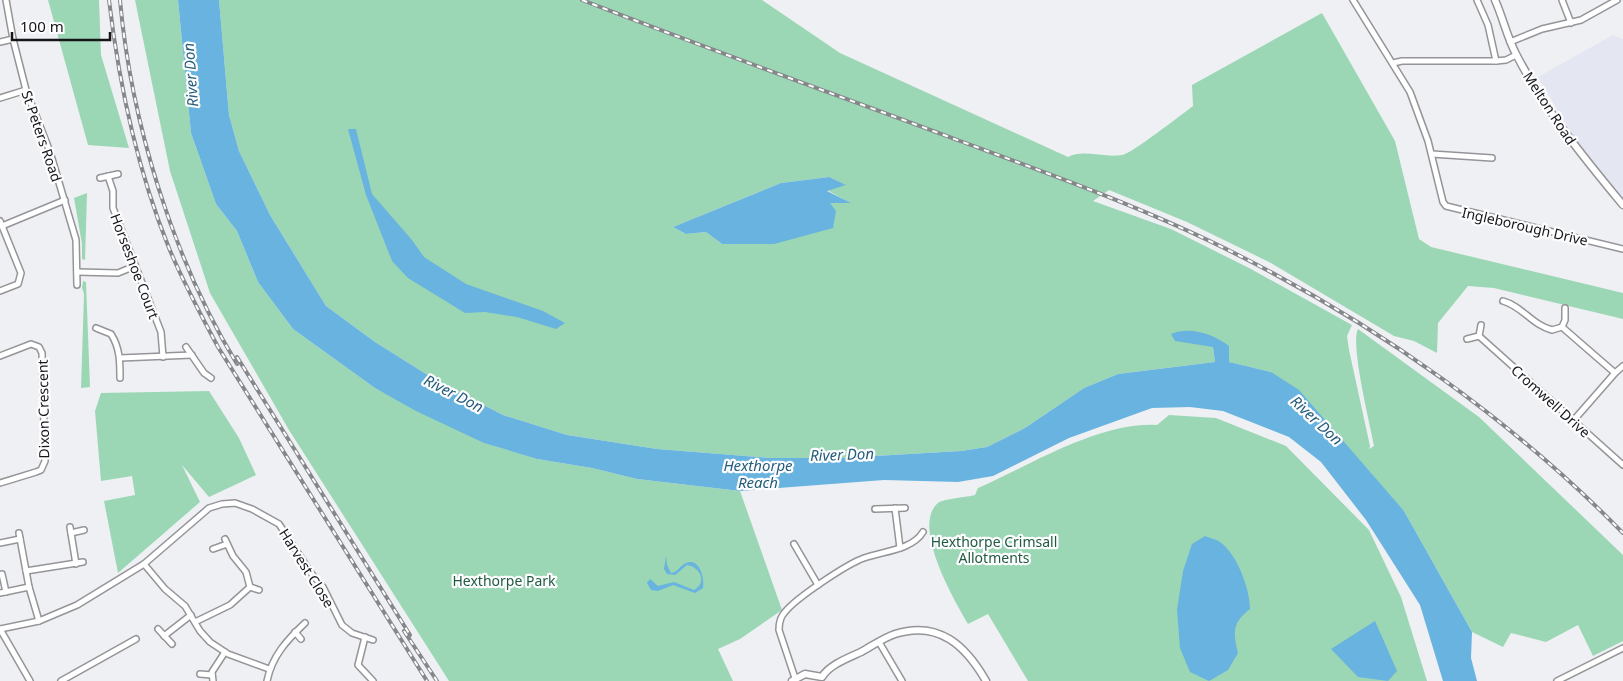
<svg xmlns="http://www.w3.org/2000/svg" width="1623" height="681" viewBox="0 0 1623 681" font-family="'Noto Sans',sans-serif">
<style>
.built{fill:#e4e6f2}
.green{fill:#9bd7b5;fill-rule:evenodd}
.water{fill:#68b3df}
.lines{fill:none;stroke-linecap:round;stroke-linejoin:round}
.minor-casing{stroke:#959599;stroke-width:8}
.tertiary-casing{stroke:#959599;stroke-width:9}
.minor{stroke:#fff;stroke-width:5}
.tertiary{stroke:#fff;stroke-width:6}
.rail-casing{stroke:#86878a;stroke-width:4}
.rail{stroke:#fdfdff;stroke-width:2;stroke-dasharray:5.5;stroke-linecap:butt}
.labels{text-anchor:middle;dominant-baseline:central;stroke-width:4.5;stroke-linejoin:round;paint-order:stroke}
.street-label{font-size:14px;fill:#161618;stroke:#fdfdff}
.park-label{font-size:14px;fill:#205b3f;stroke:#fdfdff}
.water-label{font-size:15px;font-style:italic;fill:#245c7a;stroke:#fdfdff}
</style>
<rect width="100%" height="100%" fill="#eff0f4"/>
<path class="built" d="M1613,35L1623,39V200L1572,134L1538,77Z"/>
<g class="green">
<path d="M48,0H99L101,55L129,148L88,145Z"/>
<path d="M135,0H178L191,133L216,204L237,231L258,282L293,329L375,388L485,443L537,459L592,468L637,479L740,491L782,610L740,639L718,649L733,681H449L289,430L210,293L170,171Z"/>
<path d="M219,0H762L840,53L1068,157C1083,149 1104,158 1122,155C1131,154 1181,115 1193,106L1192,85L1322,13L1395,141L1419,239L1431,247L1623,293V319L1494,288L1468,286L1438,323L1437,353L1414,341L1394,336L1269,262L1187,222L1109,190L1093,201L1171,229L1251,269L1352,325L1347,336L1349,350L1370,446L1369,449L1374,446C1370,424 1350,344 1358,329L1479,417L1623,555V641L1593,656L1578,625L1546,642L1511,633L1503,647L1472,632L1404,511L1271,372L1228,362L1213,347L1215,362L1118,374L1084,388L1025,428L987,447L961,451L841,458H770L657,449L567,435L503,415L442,384L375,342L326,306L270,215L239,151L229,115ZM829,177L845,185L827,190L850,203L830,202V206L722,244L706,232L686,234L673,227L781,183Z"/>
<path d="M87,193L85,260L82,259V244L74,198Z"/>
<path d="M83,281L86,282L90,387L81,388L84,294L82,288Z"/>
<path d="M209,391L239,438L256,475L209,497L182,465L200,502L118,573L104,501L135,495L132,476L101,481L95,411L101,393Z"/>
<path d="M1169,415L1216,418L1286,446L1369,530L1401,597L1427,681H1028L988,614L968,624C954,600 911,526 938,503C943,499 967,497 975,495L978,488C1031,465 1098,422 1157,425Z"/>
</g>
<g class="water">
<path d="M178,0H219L229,115L239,151L270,215L326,306L375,342L442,384L503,415L567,435L657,449L770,458H841L961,451L987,447L1025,428L1084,388L1118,374L1215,362L1213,347L1175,341L1171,334C1190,326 1213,334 1229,346V362L1271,372L1299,390L1404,511L1472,632L1471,658L1477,681H1443L1420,605L1366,520L1321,462L1289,437L1223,411L1190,407L1152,408L1069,438L993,476L958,482L884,480L740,491L637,479L592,468L537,459L484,443L416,411L375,388L293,329L258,282L237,231L216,204L191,133Z"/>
<path d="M348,129H356L372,194L412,240L424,257L466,284L543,311L565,323L556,329L517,317L485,312L465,313L408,278L392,261L366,195Z"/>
<path d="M829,177L846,185L827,191L851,203H830L836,211L833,228L774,244H722L706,232L686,234L673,227L781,183Z"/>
<path d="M1205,536C1209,538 1216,539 1220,542C1237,554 1250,589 1250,609C1232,623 1233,632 1238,653L1228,670L1209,681L1190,672L1180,648L1177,610L1183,571L1192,544Z"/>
<path d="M666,556L667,565L671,573C678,572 679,567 684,564C699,555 705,578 703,588L695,593L673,585L658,591L651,590L647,583L650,579L658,586L674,582L694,590C708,582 700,567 687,565L675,575L667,574L664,569Z"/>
<path d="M1375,621L1397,671L1388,681L1358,677L1331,649Z"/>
</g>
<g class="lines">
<g class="minor-casing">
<g id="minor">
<path d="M6,0L13,39L26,90L50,152L76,240L77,285"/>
<path d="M1353,0L1410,92L1428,141L1443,202L1446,206L1623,249"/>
<path d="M1477,0L1488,25L1496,61"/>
<path d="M1562,0L1571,23"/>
<path d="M0,42L13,39"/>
<path d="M1510,42L1542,29L1581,20L1617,0"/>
<path d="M1393,63L1402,61H1496L1506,60L1516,55"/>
<path d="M0,98L26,90"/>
<path d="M1432,154L1492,158"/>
<path d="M108,176L113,191V208L161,332L163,357"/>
<path d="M100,178L118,174"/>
<path d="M0,221L21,273L18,284L0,291"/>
<path d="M2,226L65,200"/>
<path d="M77,272L118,273L135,266"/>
<path d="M1503,301C1522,306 1532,325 1552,330L1562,327L1565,320V308"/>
<path d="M1562,327L1615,373L1623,366"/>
<path d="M96,328L111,334C120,348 120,362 120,378"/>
<path d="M1479,336L1623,465"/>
<path d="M1467,339L1479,336L1481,325"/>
<path d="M186,347L204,373L211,378"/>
<path d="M0,356L31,344L39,347L42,353L45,461L41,470L36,472L0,483"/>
<path d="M120,358L192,355"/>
<path d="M1573,421L1615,373"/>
<path d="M895,508L900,548"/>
<path d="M875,509L905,508"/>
<path d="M70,527L76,564"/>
<path d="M19,533L29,587L39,621"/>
<path d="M71,533L84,530"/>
<path d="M0,543L20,539"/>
<path d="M794,544L818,585"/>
<path d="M213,549L227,544"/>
<path d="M144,564L165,589L185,606L200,631L210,642L228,654L269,669"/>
<path d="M26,571L83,562"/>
<path d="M2,574L6,592"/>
<path d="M250,587L259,590"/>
<path d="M0,593L29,587"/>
<path d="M195,622L230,605L250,587L246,572L233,556L225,539"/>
<path d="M0,629L39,621L77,605L144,564L209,508L222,504L235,503L252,509L279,524L311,573L323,587L342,625L352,633L373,640"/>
<path d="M0,629L30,681"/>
<path d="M158,629L172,644"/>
<path d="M295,632L301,639"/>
<path d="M164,636L191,615"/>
<path d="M365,637L358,665L373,681"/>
<path d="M879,642L902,681"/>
<path d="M200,674L212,675"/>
<path d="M795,678L779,630C779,623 780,617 785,612C796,598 847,564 864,558C884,551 912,550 923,532"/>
<path d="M61,681L136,639"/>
<path d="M213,681L212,672L225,652"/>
<path d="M267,681C272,656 287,640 305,623"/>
<path d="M1557,681L1623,648"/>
</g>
</g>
<g class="tertiary-casing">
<g id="tertiary">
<path d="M1495,0C1503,18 1507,37 1516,54C1544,109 1584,158 1623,205"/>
<path d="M792,681L805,674L822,677C829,665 848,658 861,652C872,646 883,638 895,634C939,620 966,646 986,681"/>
</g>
</g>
<use href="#minor" class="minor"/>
<use href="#tertiary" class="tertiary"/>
<g class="rail-casing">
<g id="rail">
<path d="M109,0C119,84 137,169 169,248C183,282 201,315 218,347L427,681"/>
<path d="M120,0C131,122 173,259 237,364"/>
<path d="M582,0C708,49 834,94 960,141C1055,176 1150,210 1240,256C1380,327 1513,421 1623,533"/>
<path d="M237,357L410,635"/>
<path d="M404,631L437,681"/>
</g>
</g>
<use href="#rail" class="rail"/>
</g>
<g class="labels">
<g class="street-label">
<text transform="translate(1550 108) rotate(57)">Melton Road</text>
<text transform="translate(42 136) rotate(71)">St Peters Road</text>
<text transform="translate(1525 226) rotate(13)">Ingleborough Drive</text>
<text transform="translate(135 266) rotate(69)">Horseshoe Court</text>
<text transform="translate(1551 401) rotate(42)">Cromwell Drive</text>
<text transform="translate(43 409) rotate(-91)">Dixon Crescent</text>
<text transform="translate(307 568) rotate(58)">Harvest Close</text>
</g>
<g class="park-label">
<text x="994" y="541">Hexthorpe Crimsall<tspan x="994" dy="16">Allotments</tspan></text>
<text x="504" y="580">Hexthorpe Park</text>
</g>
<g class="water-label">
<text transform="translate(190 75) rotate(-94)">River Don</text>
<text transform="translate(454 393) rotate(27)">River Don</text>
<text transform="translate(1317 420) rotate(43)">River Don</text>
<text transform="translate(842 454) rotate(-2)">River Don</text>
<text x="758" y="465">Hexthorpe<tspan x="758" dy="17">Reach</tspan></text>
</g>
</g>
<path d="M12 32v8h98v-8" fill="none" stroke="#161618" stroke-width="2.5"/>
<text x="20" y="32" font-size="15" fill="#161618" stroke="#fdfdff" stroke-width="4" paint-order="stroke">100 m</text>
</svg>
